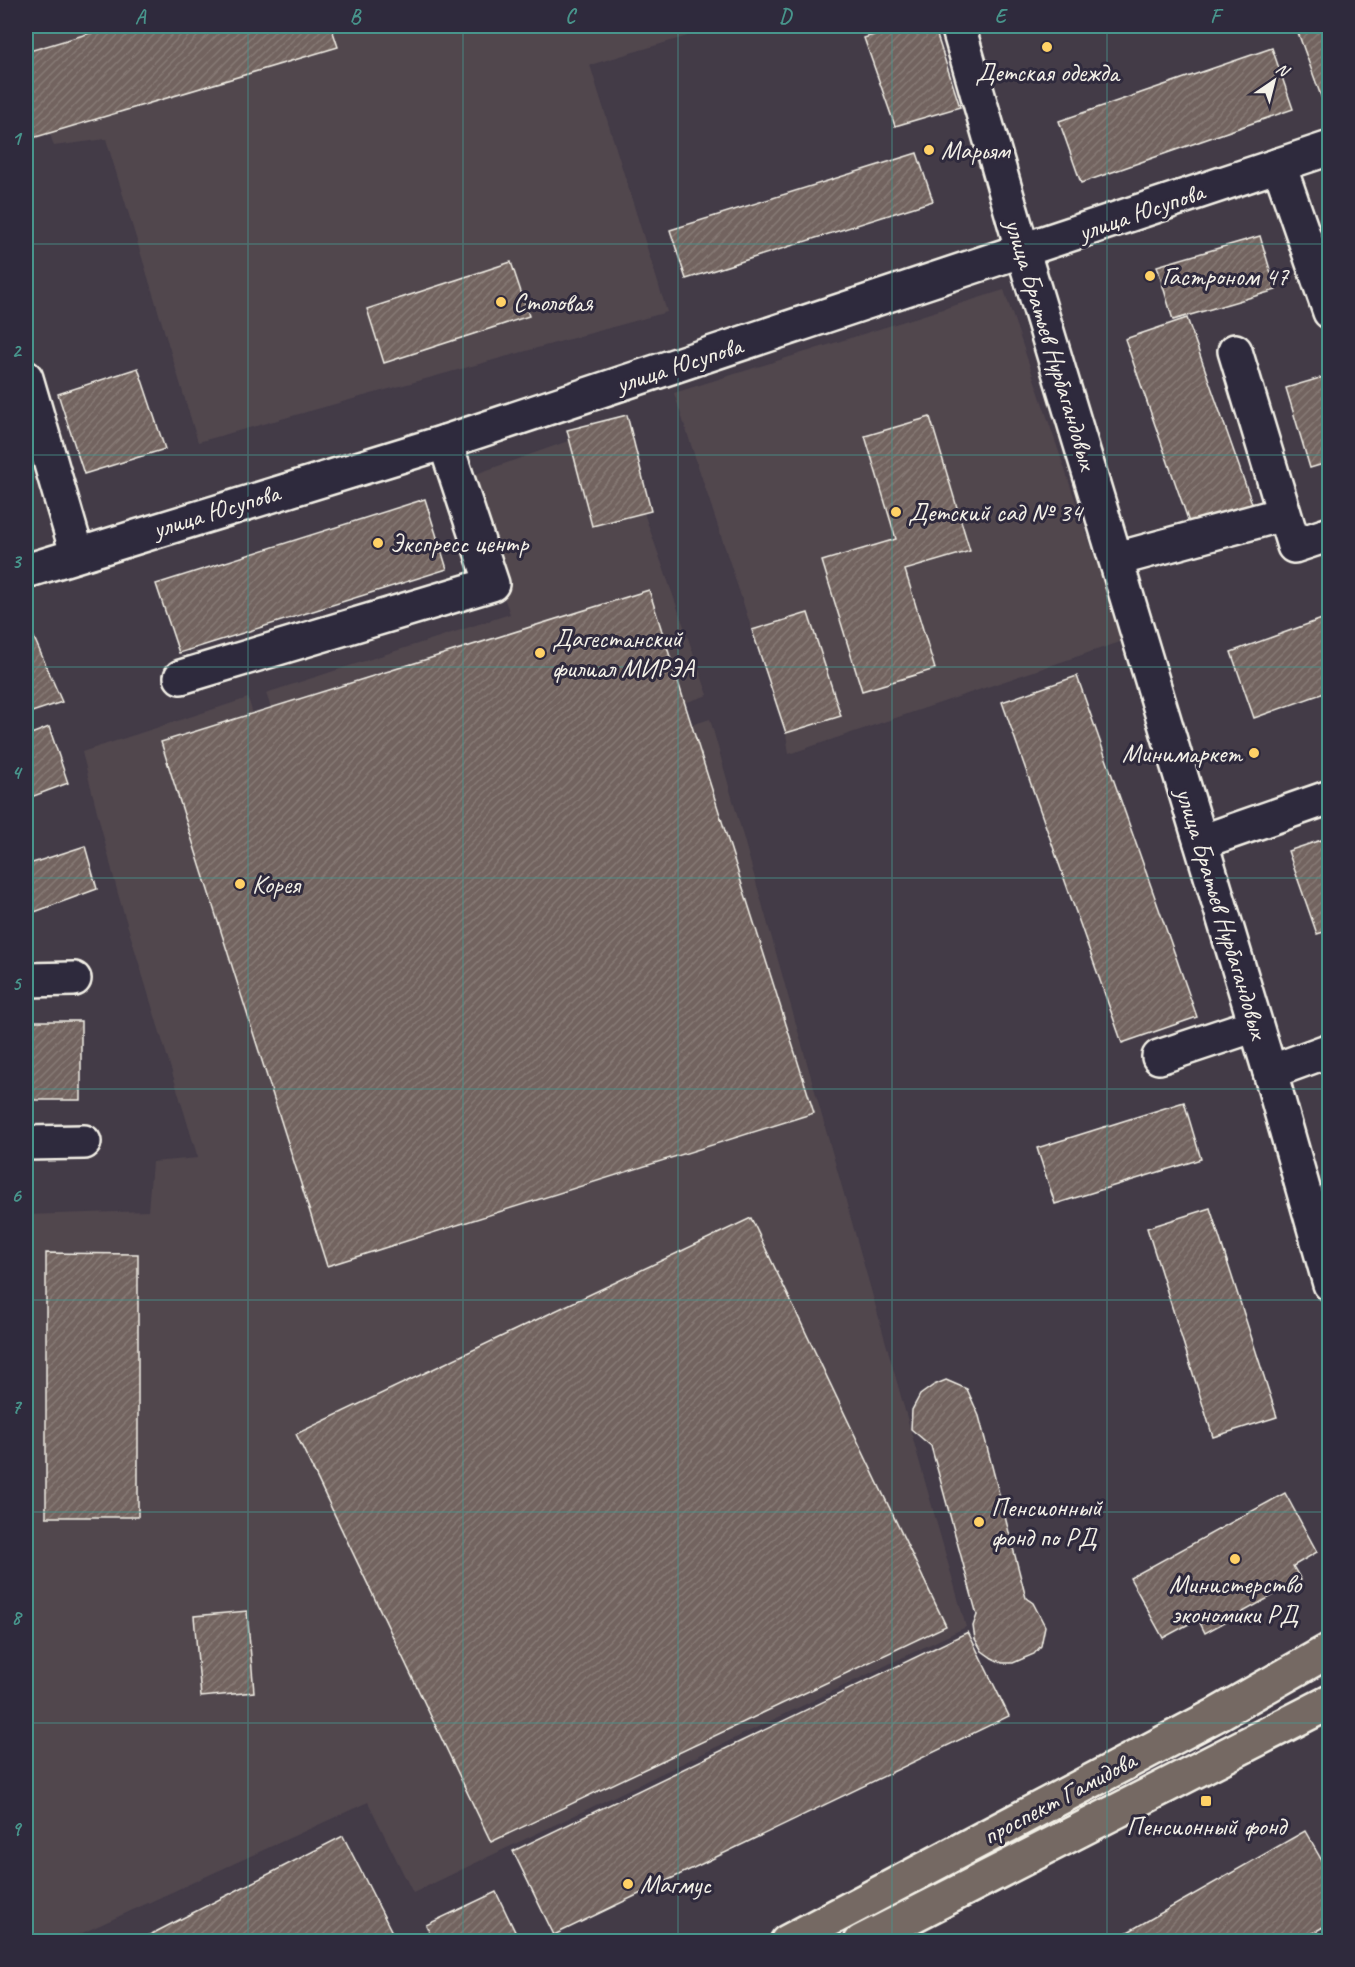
<svg xmlns="http://www.w3.org/2000/svg" width="1355" height="1967" viewBox="0 0 1355 1967" font-family="Caveat,sans-serif">
<style>
.built{fill:#51474e}
.building{fill:url(#building-hatch);stroke:#f4f1e8;stroke-width:1.5}
.lines{fill:none;stroke-linecap:round;stroke-linejoin:round}
.minor-casing{stroke:#f4f1e8;stroke-width:38}
.major-casing{stroke:#f4f1e8;stroke-width:38}
.minor{stroke:#2f2a3d;stroke-width:33}
.major{stroke:#756964;stroke-width:33}
.grid{fill:none;stroke:#48958c;stroke-width:1.5;stroke-opacity:0.55}
.poi-dot{fill:#ffd166;stroke:#2f2a3d;stroke-width:2}
.labels{text-anchor:middle;dominant-baseline:central;stroke-width:6;stroke-linejoin:round;paint-order:stroke}
.poi-label{font-size:26px;fill:#f4f1e8;stroke:#2f2a3d;text-anchor:start}
.street-label{font-size:26px;fill:#f4f1e8;stroke:#2f2a3d}
.neatline{fill:none;stroke:#48958c;stroke-width:2}
.grid-label{font-size:20px;text-anchor:middle;font-weight:bold;fill:#48958c}
</style>
<defs>
<pattern id="building-hatch" width="6" height="6" patternUnits="userSpaceOnUse" patternTransform="scale(1.5)"><rect width="6" height="6" fill="#72635f"/><path d="M-1 1l2-2M0 6l6-6M5 7l2-2" fill="none" stroke="#877a76"/></pattern>
</defs>
<rect width="100%" height="100%" fill="#433b47"/>
<filter id="ink" filterUnits="userSpaceOnUse"><feTurbulence type="fractalNoise" baseFrequency=".0167" numOctaves="2"/><feDisplacementMap in="SourceGraphic" scale="12" xChannelSelector="R" yChannelSelector="G"/><feConvolveMatrix kernelMatrix="1 2 1 2 8 2 1 2 1" color-interpolation-filters="sRGB"/></filter>
<g filter="url(#ink)">
<g class="built">
<path d="M26,26H721L590,65L667,312L198,442L106,139L54,146L26,63Z"/>
<path d="M1004,290L1123,641L789,754L786,733L674,393Z"/>
<path d="M613,425L708,695L310,827L266,693L510,614L462,479Z"/>
<path d="M248,698L296,852L710,719L966,1627L413,1893L368,1802L65,1941H26V1215L148,1211L152,1162L198,1158L118,894L82,752Z"/>
</g>
<g class="building">
<path d="M114,26H331L338,47L26,140V52Z"/>
<path d="M902,26H934L960,107L895,126L864,38Z"/>
<path d="M1330,26V96L1322,99L1296,27Z"/>
<path d="M1272,48L1293,109L1081,183L1059,121Z"/>
<path d="M917,153L933,201L686,279L670,230Z"/>
<path d="M1260,236L1276,290L1173,320L1157,266Z"/>
<path d="M511,262L529,316L384,363L367,309Z"/>
<path d="M1187,318L1254,509L1192,531L1125,339Z"/>
<path d="M138,368L165,449L84,474L58,394Z"/>
<path d="M1330,375V462L1310,468L1286,388Z"/>
<path d="M627,415L651,511L592,526L567,430Z"/>
<path d="M930,417L970,551L905,570L935,669L862,691L822,561L896,539L865,436Z"/>
<path d="M425,499L447,569L179,653L156,584Z"/>
<path d="M649,590L814,1113L327,1266L161,742Z"/>
<path d="M808,613L841,716L786,733L752,630Z"/>
<path d="M1330,616V691L1254,718L1231,652Z"/>
<path d="M32,633L62,702L26,714V635Z"/>
<path d="M1077,676L1197,1017L1122,1043L1002,702Z"/>
<path d="M49,727L68,783L26,799V736Z"/>
<path d="M1330,837V930L1317,934L1288,851Z"/>
<path d="M85,846L97,889L29,914L26,904V865Z"/>
<rect x="26" y="1021" width="55" height="79"/>
<path d="M1184,1102L1201,1159L1055,1204L1037,1148Z"/>
<path d="M1210,1208L1277,1417L1213,1437L1147,1228Z"/>
<path d="M751,1218L946,1626L491,1842L296,1434Z"/>
<path d="M46,1253L138,1254V1517H46Z"/>
<path d="M946,1380L967,1389L979,1416L1026,1598L1033,1603L1045,1626L1041,1646L1034,1654L1013,1663H1002L992,1658L982,1651L975,1639L973,1626L977,1615L931,1446L911,1429L912,1410L920,1395L934,1385Z"/>
<path d="M1285,1493L1317,1552L1293,1566L1301,1580L1205,1633L1198,1619L1163,1638L1130,1578Z"/>
<path d="M247,1611L254,1692L201,1697L194,1616Z"/>
<path d="M968,1632L1009,1716L554,1935L513,1851Z"/>
<path d="M1305,1831L1330,1875V1923L1297,1942H1110Z"/>
<path d="M343,1836L397,1942H136Z"/>
<path d="M496,1892L520,1942H434L426,1925Z"/>
</g>
<g class="lines">
<g class="minor-casing">
<g id="minor">
<path d="M958,26L1023,252L1270,1072L1330,1284"/>
<path d="M1279,165L1330,312"/>
<path d="M1235,351L1294,546L1330,534"/>
<path d="M26,378L77,553"/>
<path d="M1117,559L1283,514"/>
<path d="M26,571L445,442L1330,148"/>
<path d="M181,677L492,584L445,442"/>
<path d="M1201,842L1330,797"/>
<path d="M26,980L74,979"/>
<path d="M1159,1057L1255,1025"/>
<path d="M1270,1072L1330,1050"/>
<path d="M26,1143L84,1142"/>
</g>
</g>
<g class="major-casing">
<g id="major">
<path d="M787,1942L1216,1715L1330,1650"/>
<path d="M861,1942L1330,1702"/>
</g>
</g>
<use href="#minor" class="minor"/>
<use href="#major" class="major"/>
</g>
</g>
<path class="grid" d="M248,26V1942M463,26V1942M678,26V1942M892,26V1942M1107,26V1942M26,244H1330M26,455H1330M26,667H1330M26,878H1330M26,1089H1330M26,1300H1330M26,1512H1330M26,1723H1330"/>
<g class="poi-dot">
<circle cx="1047" cy="47" r="6"/>
<circle cx="929" cy="150" r="6"/>
<circle cx="1150" cy="276" r="6"/>
<circle cx="501" cy="302" r="6"/>
<circle cx="896" cy="512" r="6"/>
<circle cx="378" cy="543" r="6"/>
<circle cx="540" cy="653" r="6"/>
<circle cx="1254" cy="753" r="6"/>
<circle cx="240" cy="884" r="6"/>
<circle cx="979" cy="1522" r="6"/>
<circle cx="1235" cy="1559" r="6"/>
<rect x="1200" y="1795" width="12" height="12" rx="3"/>
<circle cx="628" cy="1884" r="6"/>
</g>
<g class="labels">
<g class="poi-label">
<text x="1047" y="72" text-anchor="middle">Детская одежда</text>
<text x="941" y="150">Марьям</text>
<text x="1162" y="276">Гастроном 47</text>
<text x="513" y="302">Столовая</text>
<text x="908" y="512">Детский сад № 34</text>
<text x="390" y="543">Экспресс центр</text>
<text x="552" y="638">Дагестанский<tspan x="552" dy="30">филиал МИРЭА</tspan></text>
<text x="1242" y="753" text-anchor="end">Минимаркет</text>
<text x="252" y="884">Корея</text>
<text x="991" y="1507">Пенсионный<tspan x="991" dy="30">фонд по РД</tspan></text>
<text x="1235" y="1584" text-anchor="middle">Министерство<tspan x="1235" dy="30">экономики РД</tspan></text>
<text x="1206" y="1826" text-anchor="middle">Пенсионный фонд</text>
<text x="640" y="1884">Магмус</text>
</g>
<g class="street-label">
<text transform="translate(1141 212) rotate(-19)">улица Юсупова</text>
<text transform="translate(1051 344) rotate(73)">улица Братьев Нурбагандовых</text>
<text transform="translate(679 365) rotate(-18)">улица Юсупова</text>
<text transform="translate(216 511) rotate(-17)">улица Юсупова</text>
<text transform="translate(1222 913) rotate(73)">улица Братьев Нурбагандовых</text>
<text transform="translate(1059 1798) rotate(-28)">проспект Гамидова</text>
</g>
</g>
<rect width="1355" height="1967" fill="none" stroke="#2f2a3d" stroke-width="66"/>
<g transform="translate(1274 81) rotate(35)" stroke="#2f2a3d" stroke-width="4.5" paint-order="stroke">
<path d="M0-4.5L10 22L0 15L-10 22Z" fill="#f4f1e8"/>
<text y="-9" font-size="16" font-weight="bold" text-anchor="middle" fill="#f4f1e8">N</text>
</g>
<rect x="33" y="33" width="1289" height="1901" class="neatline"/>
<g class="grid-label">
<text x="140" y="23">A</text>
<text x="355" y="23">B</text>
<text x="570" y="23">C</text>
<text x="785" y="23">D</text>
<text x="1000" y="23">E</text>
<text x="1215" y="23">F</text>
<text x="16" y="145">1</text>
<text x="16" y="357">2</text>
<text x="16" y="568">3</text>
<text x="16" y="779">4</text>
<text x="16" y="990">5</text>
<text x="16" y="1202">6</text>
<text x="16" y="1413">7</text>
<text x="16" y="1624">8</text>
<text x="16" y="1835">9</text>
</g>
</svg>
